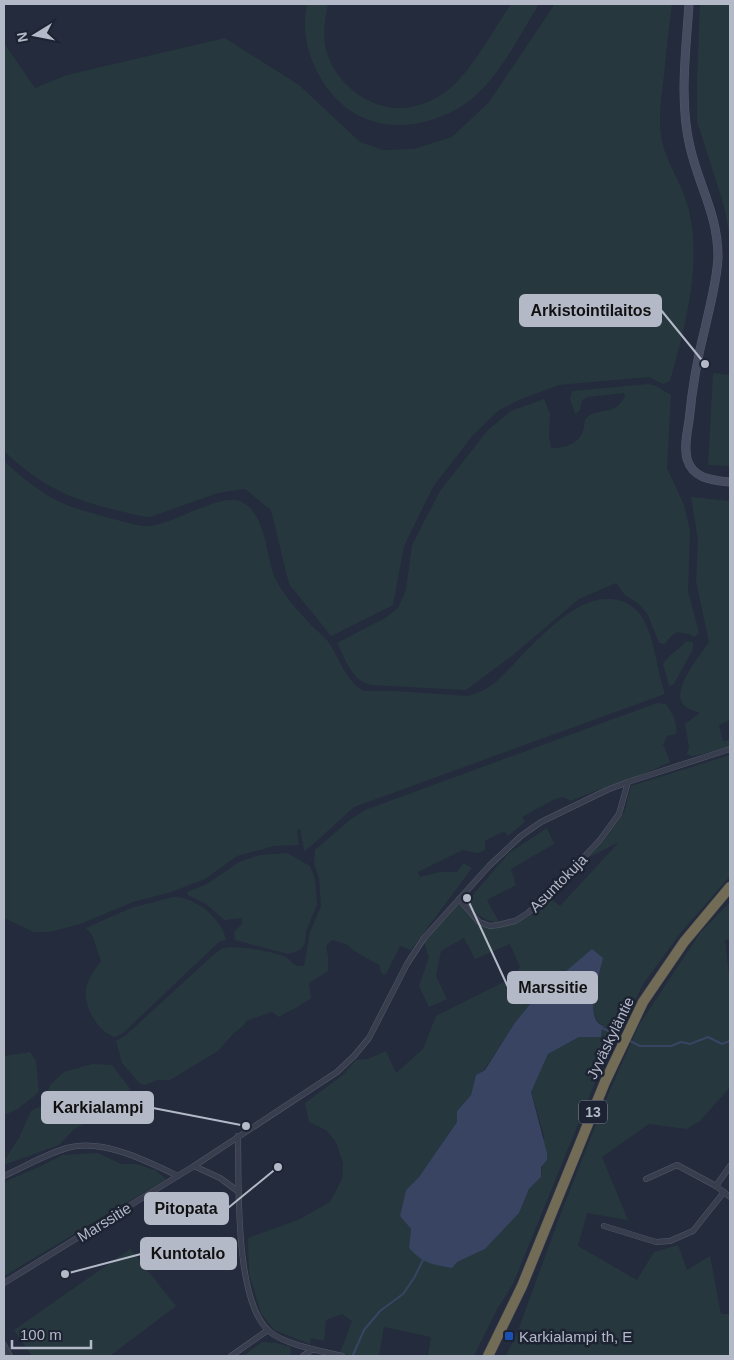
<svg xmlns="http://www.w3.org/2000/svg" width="734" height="1360" viewBox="0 0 734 1360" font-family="Helvetica,sans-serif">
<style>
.green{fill:#26383e;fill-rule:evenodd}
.water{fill:#394463}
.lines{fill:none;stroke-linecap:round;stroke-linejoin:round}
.stream{stroke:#394463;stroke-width:2}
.street-casing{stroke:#535968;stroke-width:6}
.secondary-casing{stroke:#535968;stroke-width:9}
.highway-casing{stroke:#404655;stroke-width:11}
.street{stroke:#383e4d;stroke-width:5}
.secondary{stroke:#464c5f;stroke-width:8}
.highway{stroke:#726b55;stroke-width:10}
.transit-dot{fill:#1a4fb4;stroke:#1d2332;stroke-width:2}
.labels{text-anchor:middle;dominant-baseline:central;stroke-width:5;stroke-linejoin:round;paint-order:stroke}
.shield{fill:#1d2332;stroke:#878c9b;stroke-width:1}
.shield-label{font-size:14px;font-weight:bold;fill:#b4b9c8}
.street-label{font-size:15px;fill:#b4b9c8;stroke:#1d2332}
.poi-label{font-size:15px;fill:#b4b9c8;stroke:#1d2332;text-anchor:start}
.leader{fill:none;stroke:#b4b9c8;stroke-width:2}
.callout-dot{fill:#b4b9c8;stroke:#1d2332;stroke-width:2}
.callout{fill:#b4b9c8;stroke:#b4b9c8;stroke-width:2}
.callout-label{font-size:16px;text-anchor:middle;font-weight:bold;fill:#111}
</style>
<rect width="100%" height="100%" fill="#242b3c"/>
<g class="green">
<path d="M307,4H328C325,18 323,31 325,45C330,73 355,99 383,106C405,112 431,104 448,90C471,72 494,29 511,4H539C516,41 494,89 455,110C399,140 341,125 315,67C305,46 303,27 307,4Z"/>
<path d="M555,4H672C669,28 666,51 664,75C662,95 658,116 661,136C665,162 683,184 689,210C702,268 685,326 670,381L663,384L649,377L559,385L521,399L499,410L473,435L433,487L404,546L393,605L331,636L289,584L271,510L245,489L218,493L150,517C137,516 125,512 112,509C66,498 38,483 4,451V43L35,88L67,75L225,38L299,85L360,142L383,150L414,149L452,137L489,102Z"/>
<path d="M700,4H730V239L724,206L697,121V81Z"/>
<path d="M713,373L730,375V466L708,465Z"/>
<path d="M649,384L656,386L671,395L667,468L684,505L690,531L688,591L699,633L694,637L689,634L677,632L670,637L665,644L659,643L648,615L639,604L625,595L616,583L579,599L513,655L466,690L371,685C351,680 346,660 337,643L385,618L398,608L406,590L412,545L440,491L487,431L511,411L544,399L550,414L549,435L551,448C563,449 579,444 583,431C585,428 584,422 585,419C599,405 615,418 625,396L624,393L588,397L582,400L580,410L575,414L570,399L572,391Z"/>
<path d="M4,461C18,474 35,488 52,498C72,509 95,514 117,520C127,522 139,527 150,526C173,524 221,493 240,501C268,513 265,560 277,582C287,600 301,614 315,629C321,634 327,639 331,646C340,661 347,682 364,691H394L468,696C479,693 489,688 498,680C527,653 577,586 621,601C630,604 638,610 642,617C656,641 656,669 665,694L354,807L311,846L304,851L300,829L297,830L299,845L274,846L237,856L205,879L171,892L133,902L80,924L50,932H34L4,918Z"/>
<path d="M691,497L730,501V720L719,725L723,741L730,740V747L693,756L687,754L689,747L685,724L700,713C695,711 687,709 683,704C671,690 701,654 709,642L696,581L698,540Z"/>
<path d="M686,641L693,642V649L674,684L669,686L663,664C669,654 679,650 686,641Z"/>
<path d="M657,703L666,704C672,713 678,723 676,734L667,736L663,744L670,762C638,778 604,786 571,801L563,797L555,799L522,817L525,822L508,836L504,831L485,841V850L478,853L463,850L418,872L420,877L440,872H457L464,863L472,868L411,950L400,946L386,974H382L379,965L354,951L348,945L332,940L326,946L328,956V971L309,983L311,998C301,1006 290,1010 279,1017L272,1012L246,1021L244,1025L234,1033L218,1051L170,1080H157L145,1085L140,1084L122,1063L116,1041L125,1036L211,957C215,954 220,949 224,948C235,945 279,952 287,958C295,964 292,966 304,966L310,932L321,906L319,878L314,864L315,850L351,819L365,810Z"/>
<path d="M730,755V876L682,931L643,984L600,1070L513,1284L496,1311L474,1356H428L431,1337L384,1327L379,1356H353L340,1353L352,1321L342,1314L326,1320L324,1341L311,1338L310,1344L274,1330L261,1313L249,1273L248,1238L298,1220L330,1202L342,1179L343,1163L336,1142L326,1130L309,1122L305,1103L343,1075L356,1060L368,1059L386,1051L396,1073L423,1049L436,1016L512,978L520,967L510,944L475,959L464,938L441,951L436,976L447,999L429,1007L419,986L429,957L424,942L459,904L480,925L492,929L517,922L539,912L551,899L560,906L619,842L589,857L603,842L624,813L631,786ZM603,958C600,974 582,1019 604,1025L602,1028L601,1037H579L548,1054L531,1091L544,1136L541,1177L529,1189L519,1213L485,1249L457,1262L409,1248L411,1229L400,1216L406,1190L419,1177L457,1122V1111L471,1095L476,1075L484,1070L514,1024Z"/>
<path d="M547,828L554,844L511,869L516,885L487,900L499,922C484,922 476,913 466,903L509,853Z"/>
<path d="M287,853L310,866L315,879L317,905L306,931L305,943L301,949L295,952L288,954L235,940L234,932L242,924V918L224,920L206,904L188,895L187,892L207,884L239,862L260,855Z"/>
<path d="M173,897C194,896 223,919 226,940L219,942L123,1033L115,1037C97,1032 81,1003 87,985C89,977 96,968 101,961L92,935L86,928L131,908Z"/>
<path d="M730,902V939L725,940L730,985V1087L700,1121L687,1129L649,1124L602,1157L628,1220L587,1213L578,1246L637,1280L654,1252L678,1245L687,1270L710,1256L721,1314H730V1356H506L516,1336L561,1213L604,1104L639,1025L700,933Z"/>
<path d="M30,1052L36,1061L39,1092L18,1109L4,1115V1056Z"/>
<path d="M92,1064L112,1065L131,1090L95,1119L74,1129L59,1145L4,1165V1161L19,1138L31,1111L43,1105L50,1085L64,1072Z"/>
<path d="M98,1153L121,1164H136L155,1170L166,1179L4,1276V1182L41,1166L63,1155Z"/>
<path d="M130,1249L176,1306L110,1356H32L14,1330Z"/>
<path d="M262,1342L276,1343L290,1347L291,1356H243Z"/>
</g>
<path class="water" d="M592,949L603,958C600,974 582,1020 604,1026L602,1028L601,1037H579L548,1054L531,1092L547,1153V1160L541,1167V1177L529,1189L519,1213L485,1249L457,1262L452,1268C431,1264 424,1264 409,1248L411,1229L400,1216L406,1190L419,1177L457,1122V1111L471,1095L476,1075L485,1070L514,1024L536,997Z"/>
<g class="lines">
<g class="stream">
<path d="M602,1028L621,1037"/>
<path d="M630,1041L640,1046H671L681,1042L690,1044L708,1037L722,1044L730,1041"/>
<path d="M353,1355L364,1330L380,1311L403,1294L414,1278L423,1260"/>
</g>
<g class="street-casing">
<g id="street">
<path d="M459,899L479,922L490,926L498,925L515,921L528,913L555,888L600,840L619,814L628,782"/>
<path d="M238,1136C239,1181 234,1303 270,1332C286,1345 321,1351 342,1356"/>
<path d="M194,1166L220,1178L239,1192"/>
<path d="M4,1176C24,1167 46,1154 67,1148C102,1138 147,1161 178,1176"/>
<path d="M646,1179L677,1165L716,1186L730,1197"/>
<path d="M716,1186L730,1166"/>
<path d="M604,1226L656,1242L670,1241L693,1231L724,1192"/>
<path d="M4,1283L194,1166L337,1072L354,1056L369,1038L407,964L424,938L490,865L521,836L541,822L607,790L628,782L730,749"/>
<path d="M4,1345L10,1356"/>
<path d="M231,1356L268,1330"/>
<path d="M303,1356L313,1349"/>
</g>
</g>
<g class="secondary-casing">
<path id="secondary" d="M689,4C686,51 679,101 690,147C699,186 718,215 718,257C717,281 710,305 705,328C697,359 692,390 689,421C687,433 684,447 687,459C693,479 712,480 730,482"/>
</g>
<g class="highway-casing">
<path id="highway" d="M488,1356L522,1286L605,1082L643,1002L684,942L730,887"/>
</g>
<use href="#street" class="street"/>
<use href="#secondary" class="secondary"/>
<use href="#highway" class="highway"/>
</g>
<rect class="transit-dot" x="504" y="1331" width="10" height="10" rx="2.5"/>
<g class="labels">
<rect class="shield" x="579" y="1100.5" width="28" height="23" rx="4"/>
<g class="shield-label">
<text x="593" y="1112">13</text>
</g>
<g class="street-label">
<text transform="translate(558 883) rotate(-45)">Asuntokuja</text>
<text transform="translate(610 1038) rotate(-64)">Jyväskyläntie</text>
<text transform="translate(104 1222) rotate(-32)">Marssitie</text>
</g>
<g class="poi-label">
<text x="519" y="1336">Karkialampi th, E</text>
</g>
</g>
<path class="leader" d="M705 364L661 310M467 898L508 987M246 1126L153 1108M278 1167L228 1208M65 1274L141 1254"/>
<g class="callout-dot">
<circle cx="705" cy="364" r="5"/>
<circle cx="467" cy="898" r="5"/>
<circle cx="246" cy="1126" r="5"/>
<circle cx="278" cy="1167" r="5"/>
<circle cx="65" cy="1274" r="5"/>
</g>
<g class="callout">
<rect x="520" y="295" width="141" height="31" rx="5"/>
<rect x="508" y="972" width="89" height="31" rx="5"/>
<rect x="42" y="1092" width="111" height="31" rx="5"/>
<rect x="145" y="1193" width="83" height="31" rx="5"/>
<rect x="141" y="1238" width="95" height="31" rx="5"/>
</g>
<g class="callout-label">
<text x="591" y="316">Arkistointilaitos</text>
<text x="553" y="993">Marssitie</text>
<text x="98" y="1113">Karkialampi</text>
<text x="186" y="1214">Pitopata</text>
<text x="188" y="1259">Kuntotalo</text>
</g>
<rect width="734" height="1360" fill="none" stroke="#b4b9c8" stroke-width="10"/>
<g transform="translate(35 35) rotate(260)" stroke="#1d2332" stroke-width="4" paint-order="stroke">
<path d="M0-4L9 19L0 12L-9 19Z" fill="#b4b9c8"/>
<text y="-8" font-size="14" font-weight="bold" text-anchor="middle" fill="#b4b9c8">N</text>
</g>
<path d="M12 1340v8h79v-8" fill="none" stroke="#b4b9c8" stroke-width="2.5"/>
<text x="20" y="1340" font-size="15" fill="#b4b9c8" stroke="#1d2332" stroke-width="4" paint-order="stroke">100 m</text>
</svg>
